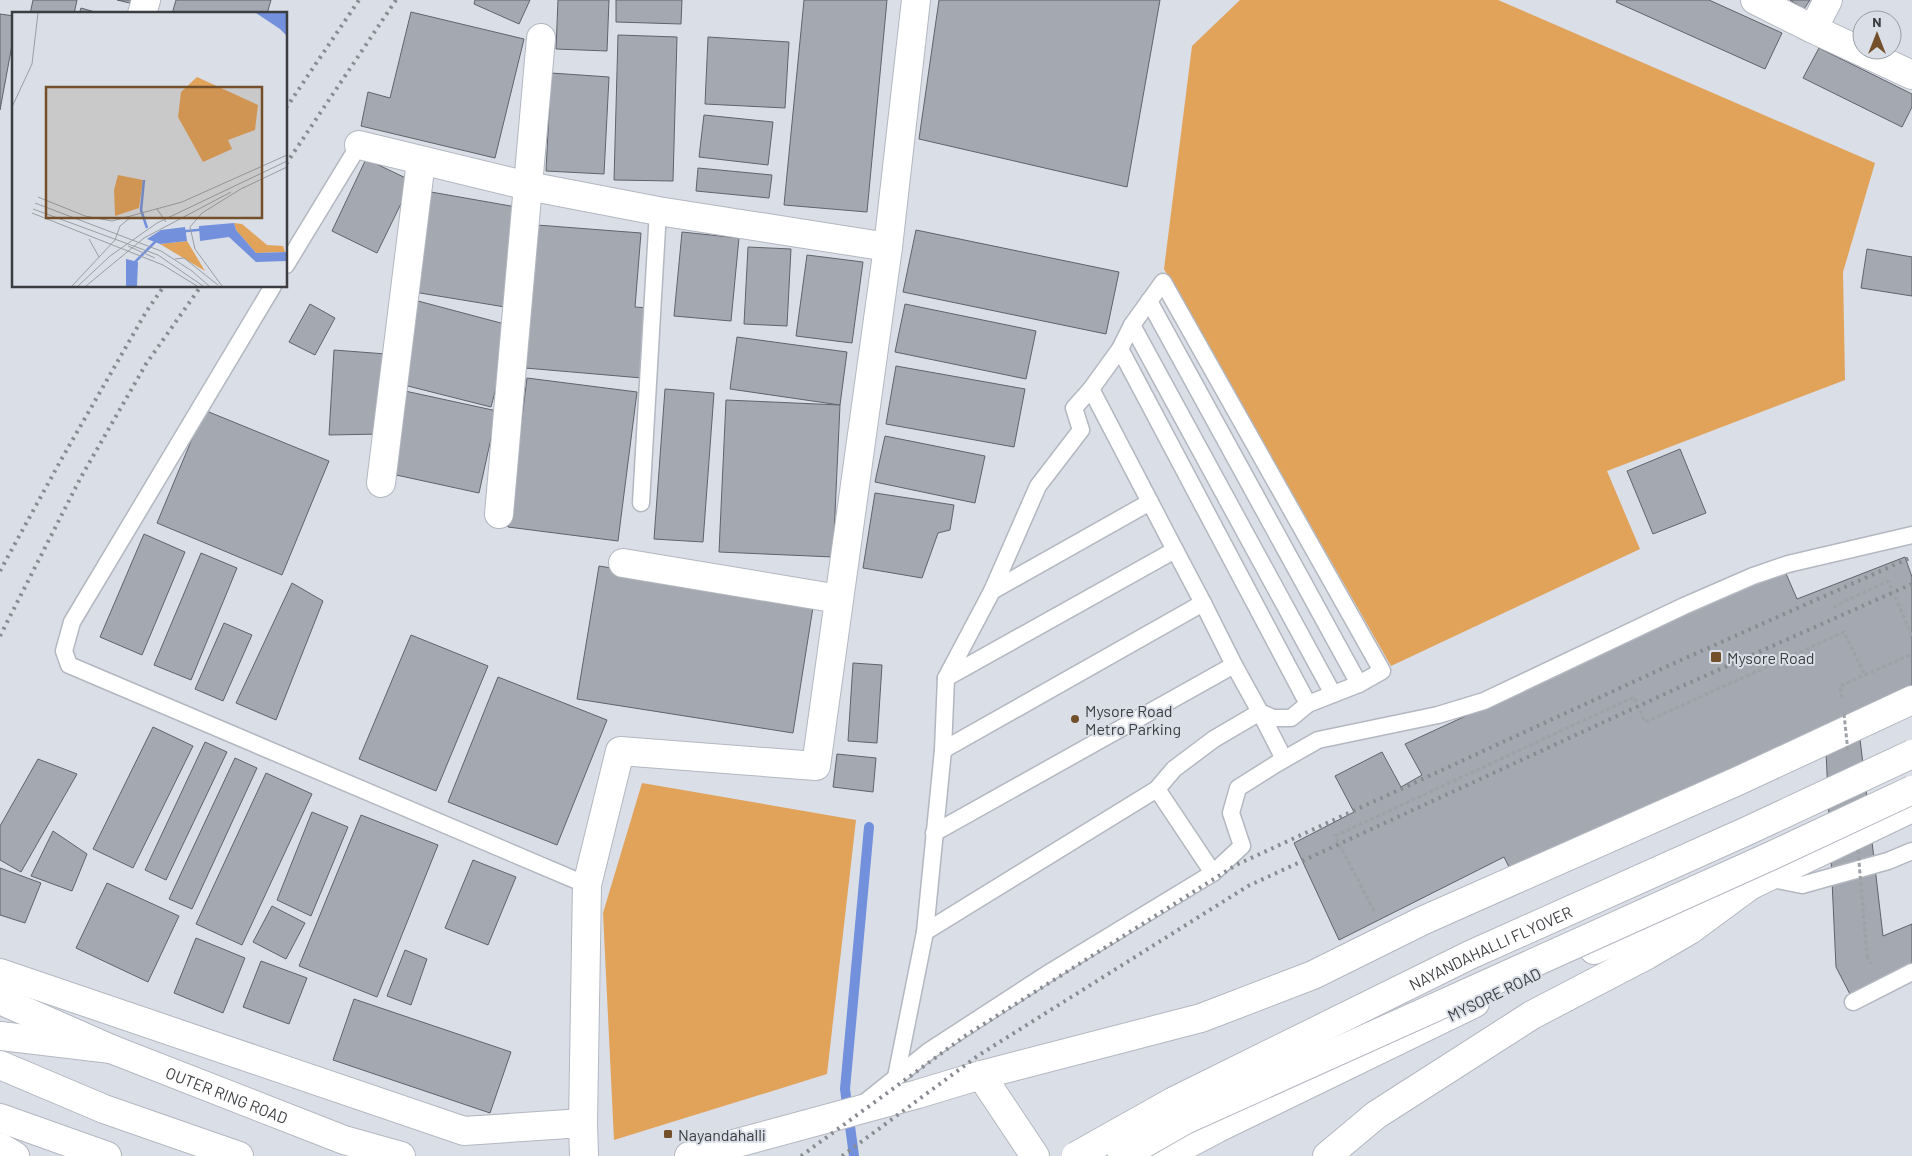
<svg xmlns="http://www.w3.org/2000/svg" width="1912" height="1156" viewBox="0 0 1912 1156" font-family="Barlow,sans-serif">
<style>
.green{fill:#e1a25a}
.lines{fill:none;stroke-linecap:round;stroke-linejoin:round}
.stream{stroke:#7290db;stroke-width:10}
.building{fill:#a4a8b0;stroke:#60636b}
.service-casing{stroke:#b3b7bf;stroke-width:19}
.minor-casing{stroke:#b3b7bf;stroke-width:30}
.tertiary-casing{stroke:#b3b7bf;stroke-width:30}
.trunk-casing{stroke:#b3b7bf;stroke-width:30}
.path{stroke:#9ea1a7;stroke-width:3;stroke-dasharray:4 2.5;stroke-linecap:butt}
.service{stroke:#fff;stroke-width:16}
.minor{stroke:#fff;stroke-width:28}
.tertiary{stroke:#fff;stroke-width:28}
.trunk{stroke:#fff;stroke-width:28}
.rail{stroke:#888b91;stroke-width:4;stroke-dasharray:2.5 5;stroke-linecap:butt}
.trunk-bridge-casing{stroke:#b3b7bf;stroke-width:30;stroke-linecap:butt}
.path-bridge{stroke:#9ea1a7;stroke-width:3;stroke-dasharray:4 2.5;stroke-linecap:butt}
.trunk-bridge{stroke:#fff;stroke-width:28}
.poi-dot{fill:#735029;stroke:#dadee7;stroke-width:2}
.labels{text-anchor:middle;dominant-baseline:central;stroke-width:4;stroke-linejoin:round;paint-order:stroke}
.poi-label{font-size:16px;fill:#3b3d40;stroke:#dadee7;text-anchor:start}
.street-label{font-size:16px;fill:#3b3d40;stroke:#dadee7}
.inset-river{fill:none;stroke:#7290db;stroke-width:2.5}
.inset-road{fill:none;stroke:#9a9ea4;stroke-width:1}
.view{fill:#735029;fill-opacity:0.15;stroke:#735029;stroke-width:2.5}
.inset-edge{fill:none;stroke:#3b3d40;stroke-width:2.5}
</style>
<rect width="100%" height="100%" fill="#dadee7"/>
<g class="green">
<path d="M1240,0H1498L1875,163L1843,272L1845,380L1607,471L1640,549L1391,666L1164,269L1192,46Z"/>
<path d="M642,783L856,820L827,1074L614,1140L603,913Z"/>
</g>
<g class="lines">
<path class="stream" d="M854,1156L845,1089L869,827"/>
</g>
<g class="building">
<path d="M33,0H77L74,14H30Z"/>
<path d="M117,0H139L138,5Z"/>
<path d="M176,0H271L267,14H172Z"/>
<path d="M475,0H530L519,24L474,4Z"/>
<path d="M558,0H609L607,51L556,49Z"/>
<path d="M616,0H682L681,24L616,22Z"/>
<path d="M804,0H887L867,212L784,205Z"/>
<path d="M939,0H1160L1127,187L919,139Z"/>
<path d="M1617,0H1709L1782,33L1765,69L1616,2Z"/>
<path d="M1790,0H1810L1804,9Z"/>
<path d="M81,8L102,14H79Z"/>
<path d="M411,12L524,39L495,158L361,126L368,92L390,98Z"/>
<path d="M0,14L14,16V34L0,110Z"/>
<path d="M618,35L677,37L673,181L614,180Z"/>
<path d="M708,37L789,42L785,108L705,104Z"/>
<path d="M1819,48L1912,94V107L1902,127L1803,78Z"/>
<path d="M551,73L609,77L604,174L546,171Z"/>
<path d="M704,115L773,122L768,165L699,157Z"/>
<path d="M366,159L412,181L377,253L332,231Z"/>
<path d="M698,168L772,175L769,198L696,191Z"/>
<path d="M431,192L522,208L505,307L414,292Z"/>
<path d="M537,225L641,233L635,307L648,308L642,378L525,368Z"/>
<path d="M916,230L1119,272L1106,334L903,292Z"/>
<path d="M682,232L739,238L731,321L674,316Z"/>
<path d="M748,247L791,249L787,326L744,324Z"/>
<path d="M1867,249L1912,257V296L1861,288Z"/>
<path d="M807,255L863,262L852,343L796,336Z"/>
<path d="M418,301L512,326L491,407L396,383Z"/>
<path d="M310,304L335,318L315,355L289,342Z"/>
<path d="M905,304L1036,331L1026,379L895,352Z"/>
<path d="M737,337L847,352L840,405L730,389Z"/>
<path d="M334,350L386,354L381,434L329,435Z"/>
<path d="M896,366L1025,389L1014,447L886,424Z"/>
<path d="M527,378L637,392L618,541L508,527Z"/>
<path d="M665,389L714,393L703,542L654,539Z"/>
<path d="M405,391L497,411L479,493L387,473Z"/>
<path d="M726,400L840,405L833,557L719,552Z"/>
<path d="M204,410L329,461L282,575L157,523Z"/>
<path d="M885,436L985,456L975,503L875,482Z"/>
<path d="M1680,449L1706,513L1653,534L1627,471Z"/>
<path d="M875,493L954,505L950,530L938,533L922,578L863,568Z"/>
<path d="M144,534L185,552L142,655L100,637Z"/>
<path d="M201,553L237,568L191,680L154,665Z"/>
<path d="M1905,557L1912,577V687L1857,713L1883,936L1912,924V980L1855,1004L1836,967L1825,730L1512,873L1504,857L1339,940L1294,843L1354,812L1335,776L1382,752L1401,787L1422,775L1405,744L1784,569L1797,599Z"/>
<path d="M599,566L814,601L793,733L577,699Z"/>
<path d="M292,583L323,601L276,720L236,703Z"/>
<path d="M224,623L252,635L223,701L195,689Z"/>
<path d="M411,635L488,666L436,791L359,759Z"/>
<path d="M853,663L882,665L877,743L848,741Z"/>
<path d="M498,677L607,720L557,845L448,802Z"/>
<path d="M153,727L193,746L133,868L93,849Z"/>
<path d="M205,742L227,752L166,880L145,870Z"/>
<path d="M837,754L876,758L873,792L833,787Z"/>
<path d="M235,758L257,768L192,909L169,899Z"/>
<path d="M38,759L77,774L21,872L0,860V826Z"/>
<path d="M266,773L312,794L242,945L196,924Z"/>
<path d="M312,812L348,827L311,916L277,900Z"/>
<path d="M361,815L438,845L377,997L299,966Z"/>
<path d="M53,831L87,854L72,891L31,876Z"/>
<path d="M473,860L516,877L488,945L445,928Z"/>
<path d="M0,868L41,883L25,923L0,915Z"/>
<path d="M107,883L179,916L148,982L76,948Z"/>
<path d="M272,906L305,923L286,959L253,942Z"/>
<path d="M196,938L245,958L223,1013L174,993Z"/>
<path d="M405,950L427,959L411,1005L387,996Z"/>
<path d="M261,961L307,978L289,1024L243,1007Z"/>
<path d="M354,999L511,1052L490,1113L333,1060Z"/>
</g>
<g class="lines">
<g class="service-casing">
<g id="service">
<path d="M286,265L359,145"/>
<path d="M273,286L72,622L64,651L69,665L587,885"/>
<path d="M1149,301L1359,684"/>
<path d="M1132,325L1333,694"/>
<path d="M1120,349L1308,704"/>
<path d="M641,503L658,211"/>
<path d="M992,591L1150,502L1175,550"/>
<path d="M946,678L1175,550L1203,603"/>
<path d="M943,750L1203,603L1234,665"/>
<path d="M1157,789L1213,873"/>
<path d="M934,833L1234,665L1260,712L1273,718H1291L1308,704L1359,684L1382,671L1163,282L1132,325L1120,349L1091,389"/>
<path d="M1768,878L1802,885L1888,861L1912,851"/>
<path d="M925,932L1157,789L1174,769L1214,739L1260,712L1284,759"/>
<path d="M1853,1002L1912,972"/>
<path d="M896,1077L925,932L943,750L946,678L992,591L1038,486L1081,430L1074,408L1091,389L1150,502"/>
<path d="M863,1104L929,1051L1052,971L1213,873L1242,846L1231,813L1238,788L1276,764L1318,740L1438,715L1484,701L1684,606L1753,576L1788,564L1912,535"/>
</g>
</g>
<g class="minor-casing">
<g id="minor">
<path d="M1755,0L1813,29L1912,75"/>
<path d="M142,14L146,0"/>
<path d="M1813,29L1828,0"/>
<path d="M359,145L528,186L658,211L888,247"/>
<path d="M381,483L421,161"/>
<path d="M499,514L541,38"/>
<path d="M623,563L839,599"/>
<path d="M0,973L464,1131L583,1123"/>
<path d="M584,1156L583,1123L587,885L620,751L816,766L888,247L916,0"/>
</g>
</g>
<g class="tertiary-casing">
<g id="tertiary">
<path d="M1594,950L1751,885L1912,808"/>
<path id="s1" d="M0,1000L111,1049L344,1140L401,1156"/>
<path d="M981,1075L1035,1156"/>
<path d="M689,1156L918,1094L981,1075L1201,1018L1313,975L1424,920L1740,780L1912,700"/>
<path d="M1165,1156L1218,1128L1475,1003"/>
</g>
</g>
<g class="trunk-casing">
<g id="trunk">
<path d="M0,1036L111,1049"/>
<path d="M0,1065L104,1109L239,1156"/>
<path d="M0,1118L107,1156"/>
<path d="M0,1147L15,1156"/>
<path d="M1327,1156L1376,1115L1532,1015L1647,955L1690,930L1751,885"/>
</g>
</g>
<g class="path">
<path d="M1833,607L1888,581L1912,636"/>
<path d="M1842,698L1840,686L1912,654"/>
<path d="M1374,911L1335,836L1634,697L1645,722L1844,632L1865,675"/>
<path d="M1867,956L1871,964"/>
</g>
<use href="#service" class="service"/>
<use href="#minor" class="minor"/>
<use href="#tertiary" class="tertiary"/>
<use href="#trunk" class="trunk"/>
<g class="rail">
<path d="M286,108L359,0"/>
<path d="M286,164L396,0"/>
<path d="M0,571L61,460L146,312L164,286"/>
<path d="M0,636L81,477L146,364L201,286"/>
<path d="M801,1156L965,1036L1236,865L1670,665L1912,557"/>
<path d="M842,1156L979,1055L1248,886L1680,687L1912,584"/>
</g>
<g class="trunk-bridge-casing">
<g id="trunk-bridge">
<path id="s2" d="M1076,1156L1174,1101L1470,955L1747,831L1912,754"/>
<path d="M1122,1156L1185,1120L1773,855L1912,790"/>
</g>
</g>
<g class="path-bridge">
<path d="M1844,714L1848,752"/>
<path d="M1858,850L1867,956"/>
</g>
<use href="#trunk-bridge" class="trunk-bridge"/>
</g>
<g class="poi-dot">
<rect x="1710" y="651" width="12" height="12" rx="2.5"/>
<circle cx="1075" cy="719" r="5"/>
<rect x="663" y="1129" width="10" height="10" rx="2.5"/>
</g>
<g class="labels">
<g class="poi-label">
<text x="1727" y="657">Mysore Road</text>
<text x="1085" y="710">Mysore Road<tspan x="1085" dy="18">Metro Parking</tspan></text>
<text x="678" y="1134">Nayandahalli</text>
</g>
<g class="street-label">
<text stroke="none"><textPath href="#s2" startOffset="464">NAYANDAHALLI FLYOVER</textPath></text>
<text transform="translate(1494 994) rotate(-26)">MYSORE ROAD</text>
<text stroke="none"><textPath href="#s1" startOffset="246">OUTER RING ROAD</textPath></text>
</g>
</g>
<g transform="translate(12 12)">
<rect width="275" height="275" fill="#dadee7"/>
<path d="M185,65L246,93L243,118L216,128L220,137L191,150L166,105L169,80ZM106,163L131,168L127,196L103,204L102,178ZM222,211L230,212L255,233L271,234L273,240L244,241L224,218ZM175,229L193,259L148,232Z" fill="#e1a25a"/>
<path d="M244,1H275V24L268,17ZM222,211L224,218L244,241L275,240V249L244,250L217,225L188,229L187,214ZM173,215L175,229L148,232L135,227L149,218ZM114,247L126,250L125,274H114Z" fill="#7290db"/>
<path class="inset-river" d="M132,168L129,198L135,216M164,220L196,217M122,274L121,252L149,224"/>
<path class="inset-road" d="M20,52L26,1M0,95L20,52M231,176L275,155M26,185L73,204L100,209L170,190L275,143M23,191L149,239L180,259L197,274M21,197L146,243L191,274M145,197L154,210M20,201L151,253L185,274M77,227L87,245M116,234L143,246M163,247L172,246L206,273M60,274L103,228L108,214L119,205M66,274L98,244L145,211L275,149M74,274L132,226L219,180M210,274L183,237L178,215L190,201L232,175"/>
<path class="view" d="M34,75H250V206H34Z"/>
<rect width="275" height="275" class="inset-edge"/>
</g>
<g transform="translate(1877 35)"><circle r="24" fill="#dadee7" stroke="#9a9ea4"/>
<path d="M0-4L9 19L0 12L-9 19Z" fill="#735029"/>
<text y="-8" font-size="14" font-weight="bold" text-anchor="middle" fill="#3b3d40">N</text>
</g>
</svg>
